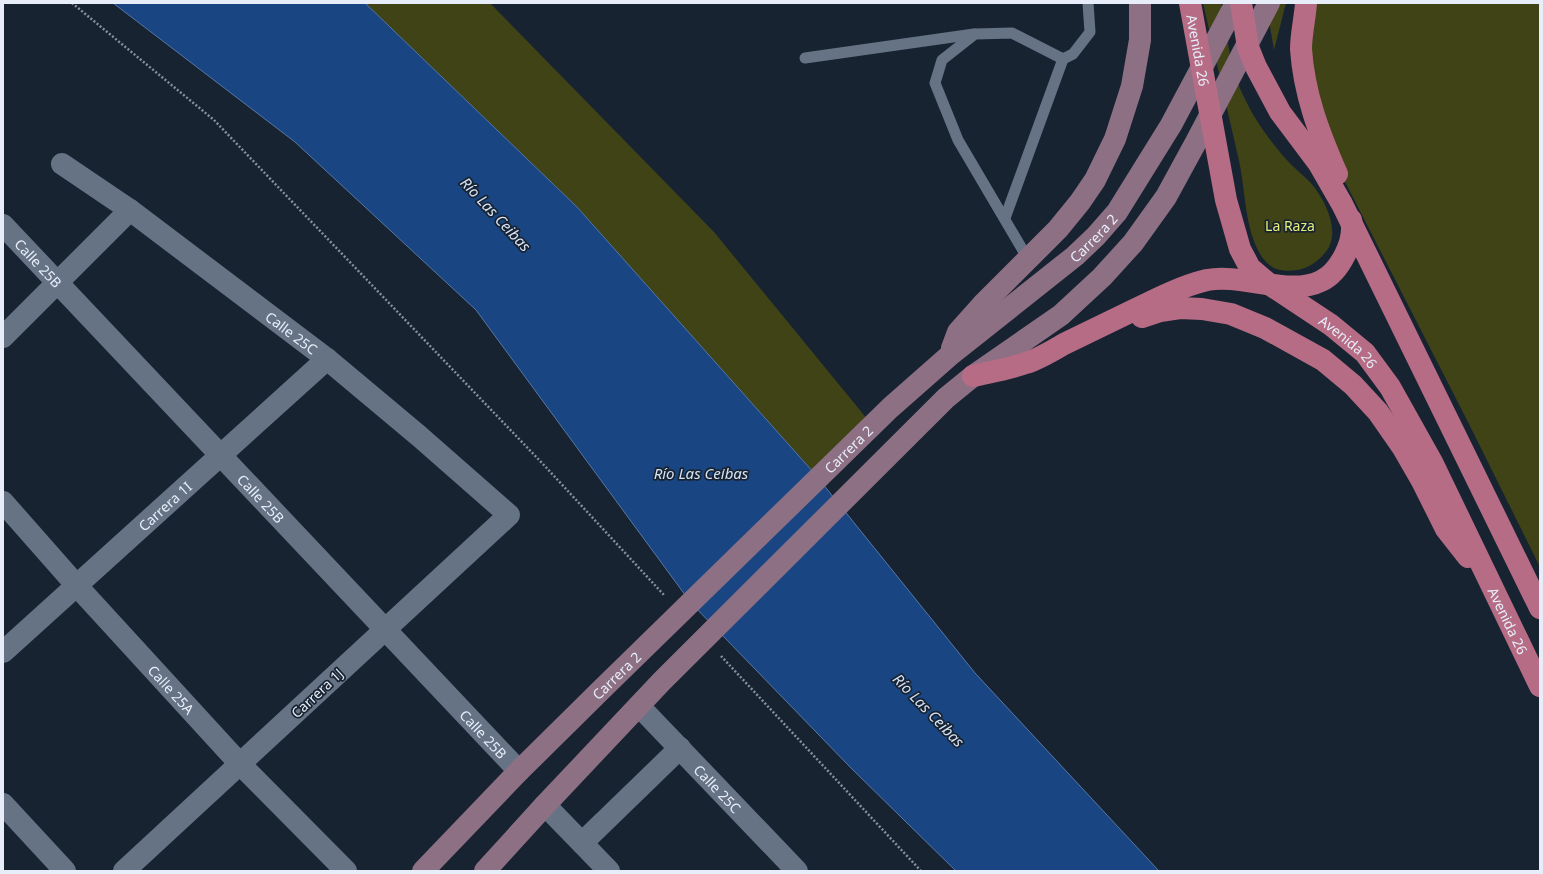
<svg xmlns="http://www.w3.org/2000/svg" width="1543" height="874" viewBox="0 0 1543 874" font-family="'Noto Sans',sans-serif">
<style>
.green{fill:#3f4316}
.water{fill:#194682;stroke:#5778a6}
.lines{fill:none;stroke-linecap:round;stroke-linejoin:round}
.path{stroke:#87909d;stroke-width:2.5;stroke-dasharray:2 2;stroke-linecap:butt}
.lane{stroke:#667385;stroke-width:11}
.street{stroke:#667385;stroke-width:22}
.secondary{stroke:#8e7085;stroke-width:22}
.primary{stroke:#b66c84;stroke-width:22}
.labels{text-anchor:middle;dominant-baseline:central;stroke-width:3.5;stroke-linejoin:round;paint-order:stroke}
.street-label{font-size:14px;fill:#e7eef9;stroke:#182332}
.park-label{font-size:14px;fill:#e4ee79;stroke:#182332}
.water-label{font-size:15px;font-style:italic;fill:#d6e3f5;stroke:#182332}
</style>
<rect width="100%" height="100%" fill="#182332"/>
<g class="green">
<path d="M365,3H490L714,232L868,420L814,473L577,207Z"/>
<path d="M1203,3H1221C1227,35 1230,70 1245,99C1254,119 1271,142 1285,158C1293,167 1302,174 1310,182C1324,198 1339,227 1329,247C1322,259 1310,268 1297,270C1282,272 1271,270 1262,257C1244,229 1246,192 1239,161C1227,108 1215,56 1203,3Z"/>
<path d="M1266,3H1286L1274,50Z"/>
<path d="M1306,3H1540V567L1469,424L1318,129Z"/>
</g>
<path class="water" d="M113,3H365L577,207L814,473L975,673L1159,871H956L851,768L691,603L476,310L295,142Z"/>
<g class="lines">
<g class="path">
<path d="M72,3L214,120L542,463L664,595"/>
<path d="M721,656L921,871"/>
</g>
<g class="lane">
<path d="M805,58L974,34"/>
<path d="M1005,218L1063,59"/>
<path d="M1028,259L958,140L935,83L942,60L975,34L1012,33L1063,59L1073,54L1090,32L1088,3"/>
</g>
<g class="street">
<path id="s1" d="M62,164L130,210L327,359L419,436L509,515L124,871"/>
<path id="s2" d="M3,225L519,771"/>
<path d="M3,337L130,210"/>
<path id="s3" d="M3,502L77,586L240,764L346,871"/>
<path id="s4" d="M3,652L327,359"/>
<path id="s5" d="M639,706L797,871"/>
<path d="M3,804L65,871"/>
<path d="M545,805L609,871"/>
<path d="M582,843L680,748"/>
</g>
<g class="secondary">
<path d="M952,348L958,332L983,304L1058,229L1080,202L1095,180L1115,139L1132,86L1140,40V3"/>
<path id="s6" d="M423,871L519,771L600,691L890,408L949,356L1075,256L1096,236L1117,212L1171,125L1236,3"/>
<path d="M485,871L545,805L662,681L946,398L973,376L1061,315L1102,277L1133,243L1166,197L1196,142L1269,3"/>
</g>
<g class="primary">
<path id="s7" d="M1190,3L1226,200L1240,249L1250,268L1269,284L1331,325L1365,353L1390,387L1432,462L1540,686"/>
<path d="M1241,3L1248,47L1256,67L1280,112L1319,164L1342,204L1540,608"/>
<path d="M1306,3C1305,18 1301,34 1301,49C1304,94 1319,133 1337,174"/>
<path d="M1142,317L1160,311L1180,308L1202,309L1231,314L1265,328L1323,360L1353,385L1378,412L1403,448L1422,481L1446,529L1468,557"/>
<path d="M973,376C990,372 1009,369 1026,363C1039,359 1052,351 1064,344C1087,333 1111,321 1134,310C1158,298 1182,286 1207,280C1242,273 1289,297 1321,281C1340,272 1356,240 1351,220"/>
</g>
</g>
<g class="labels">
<g class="street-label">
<text stroke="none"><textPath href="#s7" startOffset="48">Avenida 26</textPath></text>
<text stroke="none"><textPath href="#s6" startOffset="923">Carrera 2</textPath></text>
<text stroke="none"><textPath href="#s2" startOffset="52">Calle 25B</textPath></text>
<text stroke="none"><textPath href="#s1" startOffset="285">Calle 25C</textPath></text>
<text stroke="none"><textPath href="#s7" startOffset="396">Avenida 26</textPath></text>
<text stroke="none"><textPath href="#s6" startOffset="599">Carrera 2</textPath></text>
<text stroke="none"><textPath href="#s2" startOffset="376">Calle 25B</textPath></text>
<text stroke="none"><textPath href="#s4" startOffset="218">Carrera 1I</textPath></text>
<text stroke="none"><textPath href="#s7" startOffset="720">Avenida 26</textPath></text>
<text stroke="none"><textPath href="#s6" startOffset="275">Carrera 2</textPath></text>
<text stroke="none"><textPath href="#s3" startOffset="252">Calle 25A</textPath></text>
<text transform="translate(317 693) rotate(-43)">Carrera 1J</text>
<text stroke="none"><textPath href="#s2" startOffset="700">Calle 25B</textPath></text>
<text stroke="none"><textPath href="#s5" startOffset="114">Calle 25C</textPath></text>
</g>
<g class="park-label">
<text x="1290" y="225">La Raza</text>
</g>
<g class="water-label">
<text transform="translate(496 214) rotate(47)">Río Las Ceibas</text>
<text x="701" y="473">Río Las Ceibas</text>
<text transform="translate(929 710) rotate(46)">Río Las Ceibas</text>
</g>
</g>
<rect width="1543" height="874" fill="none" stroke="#e7eef9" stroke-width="8"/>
</svg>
